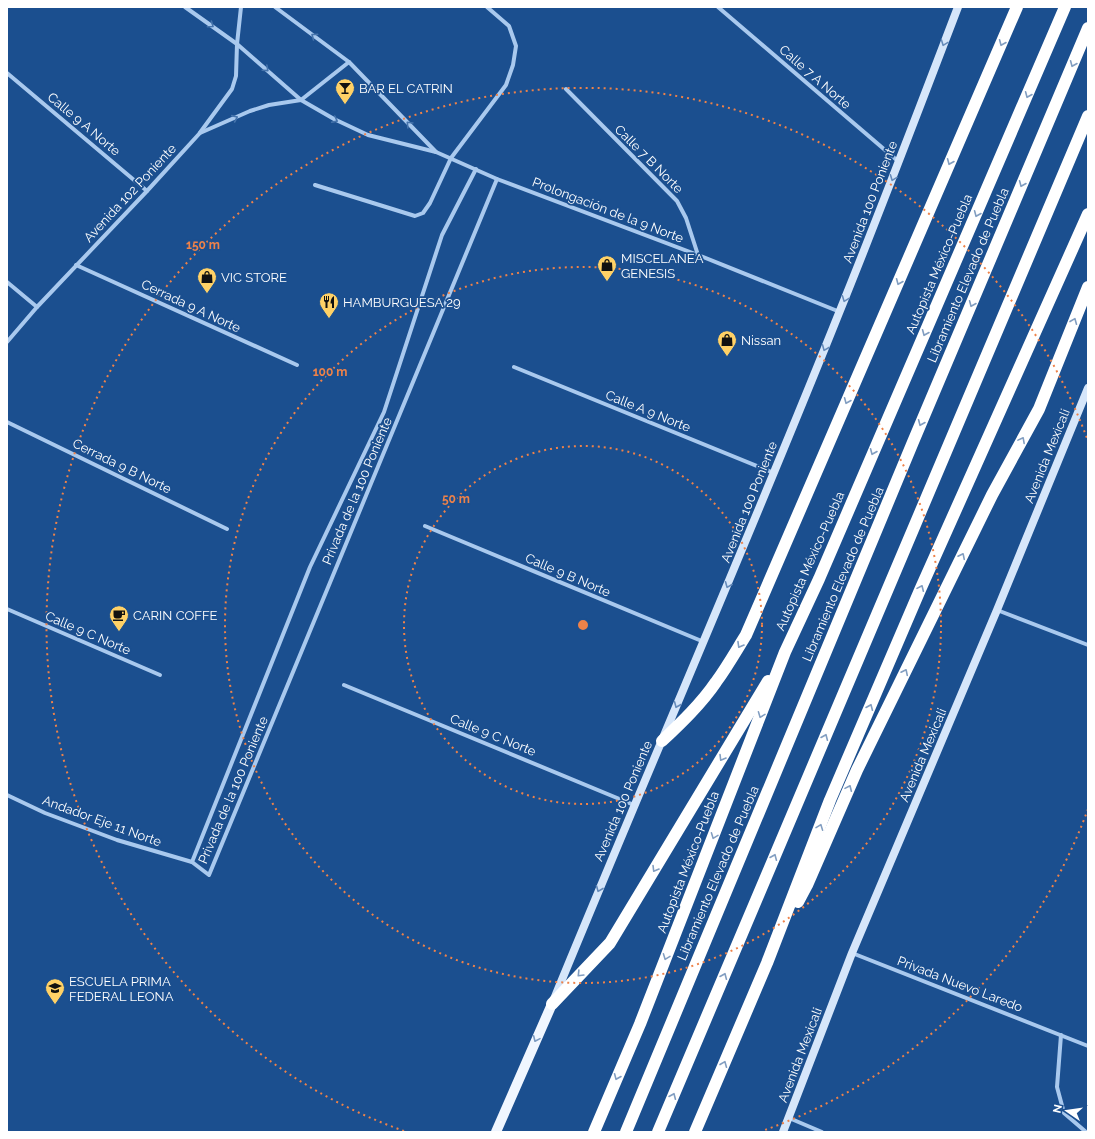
<svg xmlns="http://www.w3.org/2000/svg" width="1095" height="1139" viewBox="0 0 1095 1139" font-family="Raleway,sans-serif">
<style>
.lines{fill:none;stroke-linecap:round;stroke-linejoin:round}
.street{stroke:#a9c9ee;stroke-width:4}
.secondary{stroke:#d6e6fa;stroke-width:8}
.primary{stroke:#f0f6ff;stroke-width:10}
.highway{stroke:#fff;stroke-width:12}
.oneway{stroke:#4674ac}
.oneway2{stroke:#668bba}
.oneway3{stroke:#829ec1}
.oneway4{stroke:#7b9ac1}
.ring{fill:none;stroke:#ee8249;stroke-width:2;stroke-dasharray:2 4}
.labels{text-anchor:middle;dominant-baseline:central;stroke-width:3.5;stroke-linejoin:round;paint-order:stroke}
.street-label{font-size:13px;fill:#fff;stroke:#1b4f8f}
.poi-label{font-size:13px;fill:#fff;stroke:#1b4f8f;text-anchor:start}
.centre{fill:#ee8249;stroke:#1b4f8f;stroke-width:2}
.ring-label{font-size:12px;text-anchor:middle;font-weight:bold;fill:#ee8249;stroke:#1b4f8f;stroke-width:3.5;stroke-linejoin:round;paint-order:stroke}
</style>
<rect width="100%" height="100%" fill="#1b4f8f"/>
<g class="lines">
<g class="street">
<path d="M185,7L237,44L301,100L334,119L368,135L436,152L497,179L698,255L840,312"/>
<path d="M275,7L349,62L436,152"/>
<path d="M718,7L899,162"/>
<path d="M7,73L147,191"/>
<path d="M566,89L677,201L686,218L698,255"/>
<path d="M200,133L250,111L269,105L301,100L349,62"/>
<path d="M315,185L415,216L423,213L430,203L451,158L506,85L513,65L516,46L509,26L487,7"/>
<path d="M76,265L297,365"/>
<path d="M7,282L37,307"/>
<path d="M7,342L37,307L147,191L199,134L232,89L236,76L237,44L241,7"/>
<path d="M514,367L774,473"/>
<path d="M7,422L227,529"/>
<path d="M425,526L704,642"/>
<path d="M7,609L160,675"/>
<path d="M997,610L1088,645"/>
<path d="M344,685L634,805"/>
<path d="M7,795L45,813L117,840L192,862L209,875L497,179"/>
<path d="M192,862L310,567L384,412L442,235L476,169"/>
<path d="M852,953L1088,1046"/>
<path d="M1061,1035L1057,1087L1064,1113L1086,1132"/>
<path d="M789,1118L822,1132"/>
</g>
<g class="secondary">
<path d="M554,999C648,770 747,543 839,313C880,212 919,109 958,7"/>
<path d="M783,1132L852,953L997,610L1088,388"/>
</g>
<path class="primary" d="M496,1132L552,1004"/>
<g class="highway">
<path d="M662,741C681,723 701,704 716,682C727,667 736,651 746,635L1017,7"/>
<path d="M798,902L807,885L857,770L992,495L1039,409L1088,287"/>
<path d="M552,1004L610,943L768,681"/>
<path d="M594,1132L640,1024L785,652L819,579L1065,7"/>
<path d="M626,1132L913,442L1088,28"/>
<path d="M658,1132L1088,116"/>
<path d="M695,1132L767,963L830,800L920,590L1088,214"/>
</g>
</g>
<defs><path id="oneway-chevron" d="M-2-3.5L2.5 0L-2 3.5" fill="none" stroke-width="1.6" stroke-linecap="round" stroke-linejoin="round"/></defs>
<g class="oneway">
<use href="#oneway-chevron" transform="translate(211 25) rotate(35)"/>
<use href="#oneway-chevron" transform="translate(314 36) rotate(-143)"/>
<use href="#oneway-chevron" transform="translate(266 69) rotate(42)"/>
<use href="#oneway-chevron" transform="translate(235 118) rotate(-24)"/>
<use href="#oneway-chevron" transform="translate(335 120) rotate(27)"/>
<use href="#oneway-chevron" transform="translate(409 124) rotate(-134)"/>
</g>
<g class="oneway2">
<use href="#oneway-chevron" transform="translate(944 43) rotate(111)"/>
<use href="#oneway-chevron" transform="translate(893 178) rotate(111)"/>
<use href="#oneway-chevron" transform="translate(845 299) rotate(111)"/>
<use href="#oneway-chevron" transform="translate(825 348) rotate(112)"/>
<use href="#oneway-chevron" transform="translate(728 585) rotate(112)"/>
<use href="#oneway-chevron" transform="translate(677 705) rotate(113)"/>
<use href="#oneway-chevron" transform="translate(599 889) rotate(112)"/>
</g>
<g class="oneway3">
<use href="#oneway-chevron" transform="translate(1002 43) rotate(113)"/>
<use href="#oneway-chevron" transform="translate(1073 64) rotate(113)"/>
<use href="#oneway-chevron" transform="translate(1028 95) rotate(113)"/>
<use href="#oneway-chevron" transform="translate(950 162) rotate(113)"/>
<use href="#oneway-chevron" transform="translate(1022 184) rotate(113)"/>
<use href="#oneway-chevron" transform="translate(977 214) rotate(113)"/>
<use href="#oneway-chevron" transform="translate(899 282) rotate(113)"/>
<use href="#oneway-chevron" transform="translate(972 304) rotate(113)"/>
<use href="#oneway-chevron" transform="translate(1074 321) rotate(-68)"/>
<use href="#oneway-chevron" transform="translate(925 333) rotate(113)"/>
<use href="#oneway-chevron" transform="translate(847 401) rotate(113)"/>
<use href="#oneway-chevron" transform="translate(921 423) rotate(113)"/>
<use href="#oneway-chevron" transform="translate(1022 440) rotate(-62)"/>
<use href="#oneway-chevron" transform="translate(873 452) rotate(113)"/>
<use href="#oneway-chevron" transform="translate(962 556) rotate(-64)"/>
<use href="#oneway-chevron" transform="translate(921 588) rotate(-66)"/>
<use href="#oneway-chevron" transform="translate(740 645) rotate(120)"/>
<use href="#oneway-chevron" transform="translate(905 672) rotate(-64)"/>
<use href="#oneway-chevron" transform="translate(870 707) rotate(-67)"/>
<use href="#oneway-chevron" transform="translate(761 715) rotate(111)"/>
<use href="#oneway-chevron" transform="translate(825 737) rotate(-67)"/>
<use href="#oneway-chevron" transform="translate(722 758) rotate(121)"/>
<use href="#oneway-chevron" transform="translate(849 788) rotate(-66)"/>
<use href="#oneway-chevron" transform="translate(820 827) rotate(-69)"/>
<use href="#oneway-chevron" transform="translate(714 836) rotate(111)"/>
<use href="#oneway-chevron" transform="translate(774 857) rotate(-67)"/>
<use href="#oneway-chevron" transform="translate(655 869) rotate(121)"/>
<use href="#oneway-chevron" transform="translate(666 957) rotate(111)"/>
<use href="#oneway-chevron" transform="translate(580 974) rotate(134)"/>
<use href="#oneway-chevron" transform="translate(724 976) rotate(-67)"/>
<use href="#oneway-chevron" transform="translate(724 1064) rotate(-68)"/>
<use href="#oneway-chevron" transform="translate(617 1077) rotate(113)"/>
<use href="#oneway-chevron" transform="translate(673 1096) rotate(-67)"/>
</g>
<use class="oneway4" href="#oneway-chevron" transform="translate(536 1039) rotate(114)"/>
<g class="ring">
<circle cx="583" cy="625" r="179"/>
<circle cx="583" cy="625" r="358"/>
<path d="M1088 809A537 537 0 0 1 762 1131M404 1131A537 537 0 1 1 1088 441"/>
</g>
<defs>
<g id="bar-pin" transform="scale(1)"><path d="M0 17L-7.5 6A9.5 9.5 0 1 1 7.5 6Z" fill="#ffd166" stroke="#1b4f8f"/><path d="M-6-5H6L.8 .8V4.5H3.5V6h-7V4.5H-.8V.8Z" fill="#111"/></g>
<g id="shop-pin" transform="scale(1)"><path d="M0 17L-7.5 6A9.5 9.5 0 1 1 7.5 6Z" fill="#ffd166" stroke="#1b4f8f"/><path d="M-5-2.5h2.3a2.7 3.5 0 0 1 5.4 0H5L5.5 6h-11ZM-1.5-2.5h3a1.5 2.3 0 0 0-3 0Z" fill="#111"/></g>
<g id="restaurant-pin" transform="scale(1)"><path d="M0 17L-7.5 6A9.5 9.5 0 1 1 7.5 6Z" fill="#ffd166" stroke="#1b4f8f"/><path d="M-5-6h1v4h1v-4h1v4h1v-4h1v5L-1.5 .5V6h-2V.5L-5-1ZM5-6V6H3V1.5H1.5Q1.5-4 5-6Z" fill="#111"/></g>
<g id="cafe-pin" transform="scale(1)"><path d="M0 17L-7.5 6A9.5 9.5 0 1 1 7.5 6Z" fill="#ffd166" stroke="#1b4f8f"/><path d="M-5.5-4.5H6V0H3Q3 3.5 0 3.5H-2.5Q-5.5 3.5-5.5 0ZM3-3.2v2h1.7v-2ZM-6 4.5H4V6H-6Z" fill="#111"/></g>
<g id="school-pin" transform="scale(1)"><path d="M0 17L-7.5 6A9.5 9.5 0 1 1 7.5 6Z" fill="#ffd166" stroke="#1b4f8f"/><path d="M0-5L7-2L0 1L-7-2ZM-4 1L0 2.5L4 1V4Q0 6-4 4Z" fill="#111"/></g>
</defs>
<g fill-rule="evenodd">
<use href="#bar-pin" x="345" y="88"/>
<use href="#shop-pin" x="607" y="265"/>
<use href="#shop-pin" x="207" y="277"/>
<use href="#restaurant-pin" x="329" y="302"/>
<use href="#shop-pin" x="727" y="340"/>
<use href="#cafe-pin" x="119" y="615"/>
<use href="#school-pin" x="55" y="988"/>
</g>
<g class="labels">
<g class="street-label">
<text transform="translate(815 77) rotate(41)">Calle 7 A Norte</text>
<text transform="translate(84 124) rotate(40)">Calle 9 A Norte</text>
<text transform="translate(649 159) rotate(45)">Calle 7 B Norte</text>
<text transform="translate(130 193) rotate(-47)">Avenida 102 Poniente</text>
<text transform="translate(870 202) rotate(-69)">Avenida 100 Poniente</text>
<text transform="translate(608 210) rotate(21)">Prolongación de la 9 Norte</text>
<text transform="translate(939 264) rotate(-67)">Autopista México-Puebla</text>
<text transform="translate(968 275) rotate(-67)">Libramiento Elevado de Puebla</text>
<text transform="translate(191 306) rotate(25)">Cerrada 9 A Norte</text>
<text transform="translate(648 411) rotate(22)">Calle A 9 Norte</text>
<text transform="translate(1047 456) rotate(-68)">Avenida Mexicali</text>
<text transform="translate(122 466) rotate(26)">Cerrada 9 B Norte</text>
<text transform="translate(357 491) rotate(-67)">Privada de la 100 Poniente</text>
<text transform="translate(749 502) rotate(-68)">Avenida 100 Poniente</text>
<text transform="translate(810 561) rotate(-66)">Autopista México-Puebla</text>
<text transform="translate(843 574) rotate(-67)">Libramiento Elevado de Puebla</text>
<text transform="translate(568 575) rotate(23)">Calle 9 B Norte</text>
<text transform="translate(88 633) rotate(23)">Calle 9 C Norte</text>
<text transform="translate(493 735) rotate(22)">Calle 9 C Norte</text>
<text transform="translate(923 755) rotate(-67)">Avenida Mexicali</text>
<text transform="translate(233 790) rotate(-67)">Privada de la 100 Poniente</text>
<text transform="translate(623 801) rotate(-67)">Avenida 100 Poniente</text>
<text transform="translate(102 821) rotate(20)">Andador Eje 11 Norte</text>
<text transform="translate(688 862) rotate(-69)">Autopista México-Puebla</text>
<text transform="translate(718 873) rotate(-67)">Libramiento Elevado de Puebla</text>
<text transform="translate(960 984) rotate(21)">Privada Nuevo Laredo</text>
<text transform="translate(800 1055) rotate(-69)">Avenida Mexicali</text>
</g>
<g class="poi-label">
<text x="359" y="88">BAR EL CATRIN</text>
<text x="621" y="258">MISCELANEA<tspan x="621" dy="15">GENESIS</tspan></text>
<text x="221" y="277">VIC STORE</text>
<text x="343" y="302">HAMBURGUESA 29</text>
<text x="741" y="340">Nissan</text>
<text x="133" y="615">CARIN COFFE</text>
<text x="69" y="981">ESCUELA PRIMA<tspan x="69" dy="15">FEDERAL LEONA</tspan></text>
</g>
</g>
<circle cx="583" cy="625" r="6" class="centre"/>
<g class="ring-label">
<text x="203" y="249">150 m</text>
<text x="330" y="376">100 m</text>
<text x="456" y="503">50 m</text>
</g>
<rect width="1095" height="1139" fill="none" stroke="#ffffff" stroke-width="16"/>
<g transform="translate(1067 1111) rotate(283)" stroke="#1b4f8f" stroke-width="3" paint-order="stroke">
<path d="M0-3L7 15L0 10L-7 15Z" fill="#ffffff"/>
<text y="-6" font-size="11" font-weight="bold" text-anchor="middle" fill="#ffffff">N</text>
</g>
</svg>
